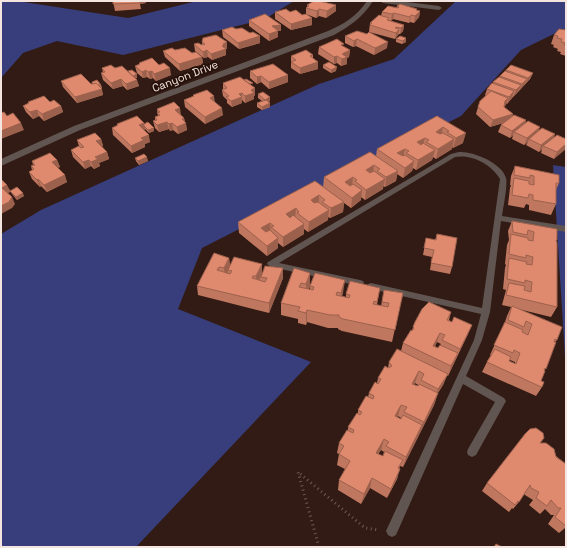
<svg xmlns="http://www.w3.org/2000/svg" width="567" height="548" viewBox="0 0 567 548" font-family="'Space Grotesk',sans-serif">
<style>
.green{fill:#383e7b}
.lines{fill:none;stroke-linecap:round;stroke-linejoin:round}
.path{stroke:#6f5b54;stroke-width:3;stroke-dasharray:1 3.5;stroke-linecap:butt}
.service{fill:#615551;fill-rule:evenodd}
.minor{fill:#615551;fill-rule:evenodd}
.tertiary{fill:#615551;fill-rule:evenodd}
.wall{fill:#c0775f;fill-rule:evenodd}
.shaded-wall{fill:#9c614d}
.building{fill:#df8a6e;stroke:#9c614d}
.labels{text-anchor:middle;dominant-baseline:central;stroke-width:4;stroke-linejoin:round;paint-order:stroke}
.far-street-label{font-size:11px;fill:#f5e5e0;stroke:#27120b}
</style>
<rect width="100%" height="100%" fill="#311b14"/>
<g class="green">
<path d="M1,1H17L128,18L197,1H294L265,19L123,55L57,41L23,53L1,78Z"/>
<path d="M456,1H566V28L521,50L461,116L202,248L178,309L311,362L136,547H1V234L41,210L319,84L394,59Z"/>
<path d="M553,165L566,167V373Z"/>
</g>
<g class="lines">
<path class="path" d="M319,547L298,472L365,528L379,530"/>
<path class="service" d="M459,152C473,151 502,163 506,178C508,184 503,209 502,216L566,226V232L501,221L490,312L482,340L466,376L504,398L506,401L476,455L472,457L468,455L467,452L468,449L495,402L463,384L396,535L392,537L388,535L386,531L474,340L481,314L371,289L368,288L367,286L368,284L371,283L482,308L500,179C491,164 472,154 455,157L279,263L360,280L363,281L364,283L363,285L360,286L271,267L267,264L268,262L451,154Z"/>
<path class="minor" d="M380,1H399L439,6L442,8L439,10L383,3Z"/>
<path class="tertiary" d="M367,1H373C363,17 350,26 334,35L80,130L1,166V159L74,126L328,31C344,24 357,16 367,1Z"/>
</g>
<g class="wall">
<path d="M113,1H146V3L140,4L141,9L115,11Z"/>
<path d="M324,1H336L335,2Z"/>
<path d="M307,5H336V11L326,18L319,16L316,18L306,14L312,18V25L291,30L275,19V12H290L302,15L306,14V8L307,7Z"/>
<path d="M397,6L420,11L419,17L414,23L410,22L409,23L393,19L391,21L389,20L404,25L403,31L400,34H399L398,35L395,39L369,32L370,23L381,16L382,12L396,8Z"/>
<path d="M249,20L281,31H278V37L269,41L249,26Z"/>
<path d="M222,30L260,43L239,49L223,37Z"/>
<path d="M566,30V56L560,54L561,52L557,51L558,49L553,47L554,45L551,44L554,35Z"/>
<path d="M345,36L387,48L374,55L356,46L353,47L345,43Z"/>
<path d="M406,38V42L402,44L396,42V39Z"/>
<path d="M202,42H227V49H226V55L212,60L208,57L204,58L195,51L194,44L202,45Z"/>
<path d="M319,47L350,50L349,57L347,58V64L341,66L337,63L334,64L318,54Z"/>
<path d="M175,50L202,57L203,64L180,71L165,57L163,51Z"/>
<path d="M313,55V59L318,62V69L300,74L291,68V56Z"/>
<path d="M139,63L171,75L156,81L153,78L150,79L147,77L143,78L137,73L135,66L139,65Z"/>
<path d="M323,65L336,71L331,73L323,68Z"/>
<path d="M102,68H115L128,71L137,78H136L139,86L127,90L123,86L113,89L103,80L101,73H103Z"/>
<path d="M506,70L533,73L530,79L519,91L513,97L507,104L506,103L504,107L513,114L512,116L526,120L525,124L539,130L555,134L553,138L566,139L554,159L541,153L542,149L539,152L526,145L528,142L524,145L512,139L513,135L510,138L498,132L501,125L503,123L490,127L476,114L478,107L486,96L485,95L487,89L493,83V82L499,77Z"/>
<path d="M250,71L288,82L269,89L261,82L257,84L250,78Z"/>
<path d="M61,81L91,84H92V82L101,85L102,88H101L103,95L77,103L63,87Z"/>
<path d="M223,83L253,87L255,95L254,96V99L245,103L242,100V103L232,107L227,103V100L223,96L222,90L223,89Z"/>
<path d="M258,94L270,101L268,102L270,103V107L262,110L257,107V103L262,101L258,98Z"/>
<path d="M193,95L215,102L223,115L205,124L185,107L184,100L193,97Z"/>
<path d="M28,102H50L61,106L63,112L44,121L39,116L33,119L26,112L23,106L28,103Z"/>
<path d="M157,109L181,115L184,118L187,130L178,134L173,130L170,131L169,129L159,132L155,128L153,121L155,120V117L158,116Z"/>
<path d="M437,116L463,143L453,148L452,147V149L436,159L433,157L432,160L416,170L413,168L412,171L403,178L397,174L396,181L385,187L383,186V189L365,200L361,197V200L351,208L344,203L343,212L330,218L328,217V220L308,232L304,229V234L283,247L278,243V248L267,256L239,233L238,222L323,187L324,177L376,156L377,149Z"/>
<path d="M144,123V124L154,131L149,133L145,129L144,130L150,142L145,144V147L132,153L113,135L112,128L117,126V124Z"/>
<path d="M101,139L103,146H102L107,152L109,159L99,163L100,166L94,169L91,166L85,169L73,157L71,150L79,146L77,140Z"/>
<path d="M135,158L148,161L139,165L136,161Z"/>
<path d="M57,160L60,167L57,168L67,182L47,192L41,186L40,187L32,179L29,172L32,170L31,166L33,165L32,161Z"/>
<path d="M515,166L559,183L556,190V204L551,215L529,210V205L526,204L524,208L508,205L510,188L511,185H510L511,176Z"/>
<path d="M10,191L24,196L17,200L12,194Z"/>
<path d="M512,221L557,240L556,241L557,307L551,317L518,309L557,340L555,342L541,381L542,387L536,396L534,395L482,372L487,362L491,355H490L505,322L507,316L511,307L502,305L506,290L503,289L505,268L506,265L505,264L507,245L509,240L508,231ZM510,360L515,362V364L509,361Z"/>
<path d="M437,234L452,267L450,274L430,270L432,257L423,255L426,238L435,240Z"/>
<path d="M229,258L230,265L262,264V273L283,268V278L269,313L198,295L197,286Z"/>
<path d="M310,273V286L309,289H310V286L343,293L342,296L346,297V294L380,288L377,305L381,306L384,290L403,293L392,342L342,331L338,329V328H328L307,322L306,325L298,323V319L281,315V303Z"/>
<path d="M451,312L449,320L468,334L448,376L447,375L443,385L438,393L434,405L403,467L400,466L397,479L387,498L370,488L361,504L338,490L339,480L345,469L337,465L339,454L337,453L339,443L348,430V427L358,413V410L368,397L369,393L377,383L378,378L388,368L389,362L401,351L403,343L412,330L415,322ZM437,342L441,344L438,348L435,346ZM415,383L418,385V386L414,385ZM398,416L401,418V419L397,417ZM381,450L384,452L383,456L378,454Z"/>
<path d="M540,443L566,464V528H565L559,533L548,524L554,515H551L545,509L540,514L529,505L533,500L525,495L524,494L519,502L513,509L512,508L509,512L482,491L487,483Z"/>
</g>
<g class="shaded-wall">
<path d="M140,1H146V3L140,4Z"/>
<path d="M336,5V11L326,18L327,11Z"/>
<path d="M319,9V16L316,18L317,11Z"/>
<path d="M420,11L419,17L414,23L415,16Z"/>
<path d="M394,13L393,19L391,21L392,14Z"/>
<path d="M411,15L410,22L409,23L410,17Z"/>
<path d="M312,18V25L291,30V24Z"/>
<path d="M281,25V31H278V37L269,41V34L272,26Z"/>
<path d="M404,25L403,31L400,34L401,28Z"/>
<path d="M399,29L398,35L395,39L396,33Z"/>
<path d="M260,36V43L239,49L238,43Z"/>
<path d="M406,38V42L402,44L403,41Z"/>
<path d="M357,39L356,46L353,47L354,41Z"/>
<path d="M227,42V49H226V55L212,60L211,54L223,44Z"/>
<path d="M388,42L387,48L374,55L375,48Z"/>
<path d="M207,50L208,57L204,58L203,52Z"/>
<path d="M350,50L349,57L347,58V64L341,66L342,54Z"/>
<path d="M337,56V63L334,64V57Z"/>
<path d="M202,57L203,64L180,71L179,64Z"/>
<path d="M318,62V69L300,74V68Z"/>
<path d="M337,67L336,71L331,73V70Z"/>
<path d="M170,68L171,75L156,81L154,74Z"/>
<path d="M146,70L147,77L143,78L142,72Z"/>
<path d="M152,71L153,78L150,79L148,72Z"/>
<path d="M533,73L530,79L525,84L528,78Z"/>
<path d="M137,74V78L133,79L132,76Z"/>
<path d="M288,75V82L269,89V82Z"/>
<path d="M261,76V82L257,84V77Z"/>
<path d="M121,79L123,86L113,89L111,83Z"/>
<path d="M527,79L524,85L519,91L522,84Z"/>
<path d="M137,80L139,86L127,90L126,84Z"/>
<path d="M521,85L518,92L513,97L516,90Z"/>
<path d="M255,88V95L254,96V99L245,103V96L251,90Z"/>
<path d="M102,89L103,95L77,103L75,97Z"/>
<path d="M514,91L512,98L507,104L509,97Z"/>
<path d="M242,93V103L232,107L231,101L239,94Z"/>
<path d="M214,96L215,103L210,98Z"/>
<path d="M270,97V101L265,103V100Z"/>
<path d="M508,98L506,105L503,108L505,101Z"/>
<path d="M270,103V107L262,110V107Z"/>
<path d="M61,106L63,112L44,121L42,114Z"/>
<path d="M180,108L181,115L176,117L175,110Z"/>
<path d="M222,108L223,115L205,124V117Z"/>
<path d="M37,110L39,116L33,119L30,112Z"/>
<path d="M513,114L511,121L490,127L493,120Z"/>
<path d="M184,118L185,124L186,123L187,130L178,134L177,127L182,119Z"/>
<path d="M526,120L524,127L514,132L513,135L510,138L512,131Z"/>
<path d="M167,122L169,129L159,132L157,125Z"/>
<path d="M21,123L24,130L1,139V131Z"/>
<path d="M144,123L145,129L140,131L139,125Z"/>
<path d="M172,123L173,130L170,131L169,124Z"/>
<path d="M443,127L441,138L436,132Z"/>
<path d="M540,127L538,134L529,139L528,142L524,145L527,138Z"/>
<path d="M154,128V131L149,133L148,130Z"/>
<path d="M466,133L463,143L453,148L456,138Z"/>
<path d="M555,134L552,141L543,146L542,149L539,152L541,145Z"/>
<path d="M149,135L150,142L145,144V147L132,153L131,146L141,138Z"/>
<path d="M425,138L422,148L417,142Z"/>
<path d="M101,139L103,146L98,148L96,141Z"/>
<path d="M454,139L452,149L436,159L438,149Z"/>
<path d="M566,144V149L554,159L557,152Z"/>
<path d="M405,149L403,159L397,153Z"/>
<path d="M435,150L432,160L416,170L418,160Z"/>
<path d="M107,152L109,159L99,163L100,166L94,169L91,162L95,157Z"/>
<path d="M147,157L148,161L139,165L138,161Z"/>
<path d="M57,160L60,167L54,169L52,162Z"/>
<path d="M89,160L91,166L85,169L83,162Z"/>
<path d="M414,161L412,171L403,178L405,168Z"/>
<path d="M374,165L373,175L366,170Z"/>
<path d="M398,171L396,181L385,187L386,177Z"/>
<path d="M65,175L67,182L47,192L44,185Z"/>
<path d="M353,177L352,187L345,182Z"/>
<path d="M38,179L41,186L40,187L37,180Z"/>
<path d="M385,179L383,189L365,200L366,190Z"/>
<path d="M7,185L11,192L5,194L2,188Z"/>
<path d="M362,190L361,200L351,208L352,198Z"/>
<path d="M23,193L24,196L17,200L16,197Z"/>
<path d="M319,195V206L310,211L311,200Z"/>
<path d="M12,197L15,204L12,208L1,214V206Z"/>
<path d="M344,202L343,212L330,218L331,208Z"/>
<path d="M296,208L295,219L286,224V214Z"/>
<path d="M329,210L328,220L308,232L309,222Z"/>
<path d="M270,223L271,233L261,238V228Z"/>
<path d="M304,224V234L283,247V237Z"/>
<path d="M278,238V248L267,256V246Z"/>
<path d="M229,258L230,268L228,270V273L225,278L224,268Z"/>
<path d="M262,264V274L257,286L256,276Z"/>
<path d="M283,268V278L269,313V303Z"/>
<path d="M310,273V286L306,297V284Z"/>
<path d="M345,280L343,293L339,306L341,293Z"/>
<path d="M307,310V322L306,325V313Z"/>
<path d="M472,325L468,334L456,358L460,349Z"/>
<path d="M440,333L437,342L430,355L433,346Z"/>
<path d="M458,353L454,363L448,376L451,366Z"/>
<path d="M419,371L415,383L409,395L412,384Z"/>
<path d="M448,374L443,385L433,400L438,389Z"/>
<path d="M438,393L434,405L403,467L406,457Z"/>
<path d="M401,405L398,416L392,427L395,416Z"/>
<path d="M384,439L381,450L373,463L376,453Z"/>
<path d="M400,469L397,479L387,498L391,489Z"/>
<path d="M372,478L370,488L361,504L364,494Z"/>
</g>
<g class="building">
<path d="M113,1H140V3L113,4Z"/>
<path d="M314,1H319L336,5L327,11L319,9L317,11L306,8L309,6L307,5Z"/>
<path d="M400,4L417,9L416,10L420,11L415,16L411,15L410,17L394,13L392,14L382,12L388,6L398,8L399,7L397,6Z"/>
<path d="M286,9L290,12L296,10L302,15L306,14L312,18L291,24L275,12Z"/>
<path d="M265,14L281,25L272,26L278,31L269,34L249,20Z"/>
<path d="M379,15L389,18L387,20L404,25L401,28L396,27L395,28L399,29L396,33L370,25L372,23H370Z"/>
<path d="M232,27L236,29L242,28L250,33L253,32L260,36L238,43L222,30Z"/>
<path d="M559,29L566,30V45H564L565,43L561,42L562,39L557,38L558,36L554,35Z"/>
<path d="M357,31L367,34L369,32L388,42L375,48L357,39L354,41L345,36Z"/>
<path d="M216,35L227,42L223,44L225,45L222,46L226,49L211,54L207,50L203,52L194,44L198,43L202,45L205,44L202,42L203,38Z"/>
<path d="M400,36L406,38L403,41L396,39Z"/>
<path d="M337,39L344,44L341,45L350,50L342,54L347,57L342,59L337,56L334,57L319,47Z"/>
<path d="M172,48L175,50L185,48L192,53L196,52L202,57L179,64L163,51Z"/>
<path d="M306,50L313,55L310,56L318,62L300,68L291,62L296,60L291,56Z"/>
<path d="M152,58L159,65L164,63L170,68L154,74L152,71L148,72L146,70L142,72L135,66L140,64L139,63Z"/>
<path d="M329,62L337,67L331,70L323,65Z"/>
<path d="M273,64L288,75L269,82L261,76L257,77L250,71Z"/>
<path d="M111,65L115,68L122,66L137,80L126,84L121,79L111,83L101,73L105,72L102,68Z"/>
<path d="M511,65L533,73L528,78L506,70Z"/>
<path d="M132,70L137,74L133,76L128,71Z"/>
<path d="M505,71L527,79L522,84L500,76Z"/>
<path d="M81,74L91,84L96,83L102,89L75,97L61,81Z"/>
<path d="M240,77L255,88L251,90L254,93L245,96L242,93L239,94L242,97L231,101L226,97L229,96L222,90L227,88L223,83Z"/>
<path d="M499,77L521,85L516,90L493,82Z"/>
<path d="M246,79L253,83L250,84L244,80Z"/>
<path d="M97,80L101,85H98L96,83L93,84L92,82Z"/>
<path d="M492,83L514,91L509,97L487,89Z"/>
<path d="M207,90L214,96L210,98L222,108L205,117L184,100L194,96L193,95Z"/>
<path d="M491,91L508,98L505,101L504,107L513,114L493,120L478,107L480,101Z"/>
<path d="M263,92L270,97L265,100L258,94Z"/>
<path d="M44,96L50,102L54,100L61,106L42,114L37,110L30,112L23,106L29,103L28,102Z"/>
<path d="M266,100L270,103L262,107L257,103Z"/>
<path d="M174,102L180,108L175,110L184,118L182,119L186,123L177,127L172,123L169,124L167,122L157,125L153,121L157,120L155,117L160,115L157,113L160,112L157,109Z"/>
<path d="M4,112L7,116L13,113L21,123L1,131V113Z"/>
<path d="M514,115L526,120L512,131L501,125Z"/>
<path d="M137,116L144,123L139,125L149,135L141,138L144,140L131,146L112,128L118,125L117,124Z"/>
<path d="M437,116L466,133L456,138L447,132L449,131L443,127L436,132L440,134L443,133L454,139L438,149L426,142L429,140L425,138L417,142L421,145L423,143L435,150L418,160L406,153L409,151L405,149L397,153L403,156L405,155L414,161L405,168L377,149Z"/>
<path d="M528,121L540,127L527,138L514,132Z"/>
<path d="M148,122L154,128L148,130L144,126V124Z"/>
<path d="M542,128L555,134L541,145L529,139Z"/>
<path d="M95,133L101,139L96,141L107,152L95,157L98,159L91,162L89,160L83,162L71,150L79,146L81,148L84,147L77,140Z"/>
<path d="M557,135L566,139V144L557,152L543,146Z"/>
<path d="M370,152L398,171L386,177L377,171L380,169L374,165L366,170L370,173L374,171L385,179L366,190L355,181L357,180L353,177L345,182L350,186L353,184L362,190L352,198L324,177Z"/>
<path d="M50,153L57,160L52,162L65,175L44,185L38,179L37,180L29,172L34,169L31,166L35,165L32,161Z"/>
<path d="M144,154L147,157L138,161L135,158Z"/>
<path d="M515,166L559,175V183H556V204L533,200V195L529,194L528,198L512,195L514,178L529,181V184L534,185V176L530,175V178L514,175Z"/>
<path d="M1,179L7,185L2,188L12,197L9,202L1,206Z"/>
<path d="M315,181L344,202L331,208L322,202L325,200L319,195L311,200L314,203L318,202L329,210L309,222L297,213L299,212L296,208L286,214L290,218L293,215L304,224L283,237L271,227L274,226L270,223L261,228L266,232L270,230L278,238L267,246L238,222Z"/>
<path d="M17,187L23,193L16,197L10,191Z"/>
<path d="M512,221L557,229V240H556L557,243V307L506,295L509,283L525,286L524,290L531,292L532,282L525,280V283L507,279L509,258L527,262L526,264L532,265L533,257L526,255V258L509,254L511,234L528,238V240L533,241L534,232L528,230L527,235L513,232Z"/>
<path d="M437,234L457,238L452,267L431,263L434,250L424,248L426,238L436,240Z"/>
<path d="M214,253L229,258L224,268L219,267L217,270L230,274L232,271L228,270L234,257L262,264L256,276H253L252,278L265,282L267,278L261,277L265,266L283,268L269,303L197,286Z"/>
<path d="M294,268L310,273L306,284L301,283L299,287L313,290L314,287L310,286L315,273L345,280L341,293L337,292L336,295L349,298L350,295L346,294L350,281L380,288L377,302L374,301L373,304L388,307L389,303L382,302L384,290L403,293L395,330L343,319L339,317V315H330L307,310L306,313L298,311L300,307L281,303Z"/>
<path d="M429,302L451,312L447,320L452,322L454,317L472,325L460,349L442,340L445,335L440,333L433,346L438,348L440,345L458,353L451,366L403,343L411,330L412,331L414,328L413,327L415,322L422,309Z"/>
<path d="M512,306L562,327L557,340L555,339L554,342H556L546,369L545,368L544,370L545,371L541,381L544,382L542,387L539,386L487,362L495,349L511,357L509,361L516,364L520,353L514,350L513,353L494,345L505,322L523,330L522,332L528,335L532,324L526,321L524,327L508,320Z"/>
<path d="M397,349L448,374L438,389L421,380L424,374L419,371L412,384L418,386L419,384L438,393L424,422L404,412L407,407L401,405L395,416L401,419L403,415L422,425L406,457L386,446L389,442L384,439L376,453L383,456L385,451L403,460L398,468L400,469L391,489L372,478L364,494L339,480L350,461L339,454L344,446L339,443L347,430L353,433L354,430L348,427L357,413L360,415L362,412L358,410L366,396L373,399L374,396L369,393L375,382L378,384L381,379L378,378L385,366L388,368L392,366L389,362Z"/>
<path d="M536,428L543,433L544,438L540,443H546L554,449L556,457L566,464V526L555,517L561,508H558L551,500L547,506L536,498L539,492L531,488L530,485L519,502L518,501L515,505L487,483L525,434L530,429Z"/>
<path d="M496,544L502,547H494Z"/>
</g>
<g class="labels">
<g class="far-street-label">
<text transform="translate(185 76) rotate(-21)">Canyon Drive</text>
</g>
</g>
<rect width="567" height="548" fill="none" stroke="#f5e5e0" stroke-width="4"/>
</svg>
